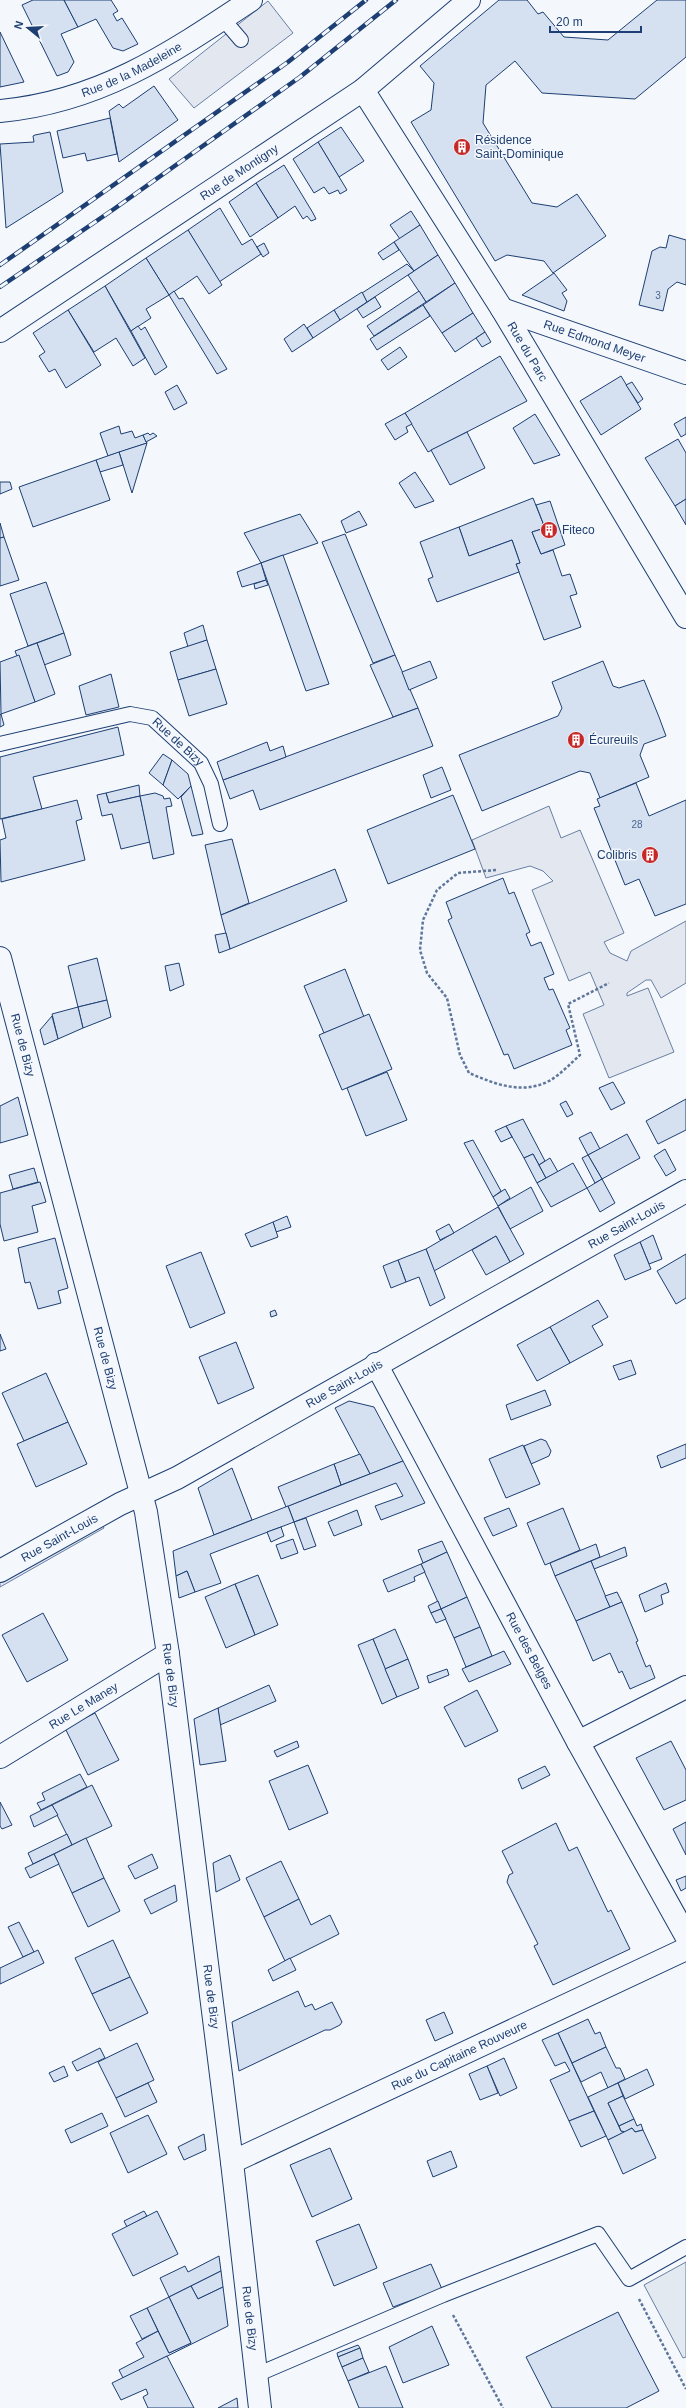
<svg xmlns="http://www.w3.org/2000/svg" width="686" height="2408" viewBox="0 0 686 2408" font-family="Arial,sans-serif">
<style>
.green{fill:#e3e9f0;stroke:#687fa3}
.parking{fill:#e3e8f0;stroke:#687fa3}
.building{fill:#d5e0f0;stroke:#1d3f73}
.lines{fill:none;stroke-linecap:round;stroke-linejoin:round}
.service-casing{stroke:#1d3f73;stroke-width:16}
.minor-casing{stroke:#1d3f73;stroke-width:24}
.secondary-casing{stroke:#1d3f73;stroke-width:24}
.path{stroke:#5e769c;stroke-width:2.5;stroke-dasharray:3 2;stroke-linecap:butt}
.service{stroke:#f4f7fb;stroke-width:14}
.minor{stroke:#f4f7fb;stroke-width:22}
.secondary{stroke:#f4f7fb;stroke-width:22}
.rail-casing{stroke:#1d3f73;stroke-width:4.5}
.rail{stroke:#f4f7fb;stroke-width:3;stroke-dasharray:9;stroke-linecap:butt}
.labels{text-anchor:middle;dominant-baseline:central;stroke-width:3;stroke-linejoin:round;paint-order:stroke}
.number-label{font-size:10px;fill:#4b6792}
.street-label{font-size:12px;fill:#1d3f73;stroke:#f4f7fb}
.poi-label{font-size:12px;fill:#1d3f73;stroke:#f4f7fb;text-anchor:start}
</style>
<rect width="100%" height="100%" fill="#f4f7fb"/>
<path class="green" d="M686,2262V2357L683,2358L644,2285Z"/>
<g class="parking">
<path d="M268,1L293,33L194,108L169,79Z"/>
<path d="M549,806L561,838L580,830L624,933L604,942L610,953L627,961L631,951L686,921V983L661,998L651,980H646L627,993V996L648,988L674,1052L609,1078L583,1014L604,1005L590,972L569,981L532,890L553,881L543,871L530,866L486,878L472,840Z"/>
<path d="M100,1521L104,1528L0,1587V1576Z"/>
</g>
<g class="building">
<path d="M33,0H64L78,27L61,34L74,62L68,72L57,76L22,5Z"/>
<path d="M64,0H111L118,11L113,14L117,21L122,18L138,44L123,51L113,48L96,19L78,27Z"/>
<path d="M499,0H527L538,14L543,12L564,37L608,40L657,0H686V57L635,99L542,93L515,61L486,85L483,123L532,203L557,207L577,194L606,236L553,273L544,261L507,255L495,261L411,122L431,110L434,83L420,66Z"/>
<path d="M0,32L24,82L0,87Z"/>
<path d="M154,86L178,120L119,162L109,111L119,104L123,108Z"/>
<path d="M110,118L117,154L87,161L85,153L63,158L57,131Z"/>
<path d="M341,127L364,161L339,177L318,142Z"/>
<path d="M50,132L63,192L6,228L0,144L34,142L33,136L35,135Z"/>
<path d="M318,142L347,190L340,194L338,190L329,194L324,187L314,193L293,159Z"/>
<path d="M284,165L313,213L316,219L311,221L307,216L303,219L295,206L278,218L256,183Z"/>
<path d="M256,183L278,218L250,237L229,202Z"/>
<path d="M220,208L242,245L252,239L261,254L219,282L188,230Z"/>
<path d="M411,211L420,225L400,239L390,225Z"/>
<path d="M420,225L438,255L414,271L394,242Z"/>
<path d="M188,230L222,285L209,294L197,276L169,295L146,258Z"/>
<path d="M669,235L686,240V285L677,282L668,289L663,311L639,305L652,251L660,247L666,248Z"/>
<path d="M394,242L399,250L383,260L378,253Z"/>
<path d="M264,243L269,253L263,257L257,247Z"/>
<path d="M438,255L455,283L426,302L408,275Z"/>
<path d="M146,258L169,295L146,309L151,318L131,331L105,286Z"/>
<path d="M407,264L414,271L367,302L362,293Z"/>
<path d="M554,273L567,290L562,293L567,301L564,311L522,295Z"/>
<path d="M455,283L473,313L442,333L423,305Z"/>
<path d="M105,286L145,358L133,366L116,338L94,352L68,310Z"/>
<path d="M174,291L179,299L183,298L227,369L217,374L169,295Z"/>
<path d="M419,291L426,302L374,336L367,326Z"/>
<path d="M362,292L367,302L340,320L334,310Z"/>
<path d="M375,297L381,307L363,318L357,309Z"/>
<path d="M423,305L430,316L377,350L370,339Z"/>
<path d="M68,310L101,365L66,388L55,369L49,372L39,356L45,352L33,333Z"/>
<path d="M334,310L340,320L313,338L307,328Z"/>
<path d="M473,313L485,332L455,352L442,333Z"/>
<path d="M304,324L313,338L292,352L284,339Z"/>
<path d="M138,326L141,330L145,327L167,367L155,375L131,331Z"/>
<path d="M485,332L491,342L482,347L476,338Z"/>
<path d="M400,347L407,357L388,370L381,360Z"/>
<path d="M500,356L527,401L428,452L405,413Z"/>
<path d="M621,376L641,409L601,435L580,401Z"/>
<path d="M632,382L643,399L638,403L626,385Z"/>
<path d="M177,385L187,403L174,410L165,392Z"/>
<path d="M405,413L412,424L406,427L408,432L395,440L385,424Z"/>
<path d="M535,414L560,455L534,464L513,428Z"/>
<path d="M686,417V434L681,437L674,424Z"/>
<path d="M119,426L121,434L132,431L135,438L143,435L147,443L108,456L100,433Z"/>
<path d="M467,432L485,468L450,485L431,450Z"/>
<path d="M148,433L150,435L153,433L157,436L146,442L143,435Z"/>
<path d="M678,439L686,453V499L675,506L645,458Z"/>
<path d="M147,443L132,493L119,452Z"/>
<path d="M119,452L123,465L100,472L96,460Z"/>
<path d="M96,460L110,500L33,527L19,487Z"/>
<path d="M415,472L434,501L415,508L399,483Z"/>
<path d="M0,482H10L12,489L0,494Z"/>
<path d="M533,498L545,528L532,532L541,554L553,550L562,576L570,574L577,594L570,596L581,627L544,640L516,564L520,563L512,540L469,556L459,527Z"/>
<path d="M686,499V525L675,506Z"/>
<path d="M550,501L565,545L541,554L532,532L545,528L536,505Z"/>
<path d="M359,511L367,525L346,533L341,521Z"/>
<path d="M300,514L318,543L261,563L244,533Z"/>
<path d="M0,523L4,537L0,538Z"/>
<path d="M459,527L469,556L512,540L520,563L516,564L519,572L437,602L428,579L433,577L420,542Z"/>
<path d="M345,534L395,655L373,663L322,542Z"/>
<path d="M4,537L19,580L0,586V538Z"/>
<path d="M283,555L329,684L306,691L261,563Z"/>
<path d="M261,563L266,580L242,587L237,572Z"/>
<path d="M266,580L268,585L255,589L254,584Z"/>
<path d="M46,582L64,633L28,646L10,594Z"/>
<path d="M203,625L207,640L188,647L184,633Z"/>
<path d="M64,633L71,655L44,665L37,643Z"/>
<path d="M207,640L216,669L178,680L170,652Z"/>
<path d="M37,643L55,694L35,702L15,651Z"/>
<path d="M19,655L35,702L1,714L0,662Z"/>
<path d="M395,655L418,708L393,717L370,665Z"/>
<path d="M430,661L437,678L409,690L402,672Z"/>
<path d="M603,661L613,686L619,688L644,680L659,717L666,736L644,744L640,755L649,777L600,798L590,773L580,771L482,811L459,755L558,716L562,708L552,682Z"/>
<path d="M216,669L227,704L189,716L178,680Z"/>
<path d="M111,674L119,707L86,715L79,686Z"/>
<path d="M418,708L433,746L260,810L253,790L230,799L223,780Z"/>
<path d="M1,714L4,725L0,727V715Z"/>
<path d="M118,727L124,755L33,777L42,809L0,819V757Z"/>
<path d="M267,742L270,751L283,746L286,757L223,780L217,762Z"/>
<path d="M163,754L172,760L163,785L149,773Z"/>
<path d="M172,760L188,774L191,786L178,799L163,785Z"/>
<path d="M442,767L451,790L431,798L423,775Z"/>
<path d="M636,783L649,816L686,800V904L655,916L639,879L625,885L594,808L600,806L597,799Z"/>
<path d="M139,785L140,796L109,803L106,793Z"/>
<path d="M191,786L203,834L192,836L181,797Z"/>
<path d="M106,793L109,803L140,796L150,842L121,849L112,814L102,816L97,795Z"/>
<path d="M155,793L163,796L164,799L170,798L172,806L166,807L174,854L153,859L140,796Z"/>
<path d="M453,795L475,849L388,884L367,830Z"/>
<path d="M77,800L82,819L76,821L85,860L1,882L0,840L6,838L2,819Z"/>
<path d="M232,839L249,903L221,915L205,845Z"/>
<path d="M335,869L347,901L230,949L221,915Z"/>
<path d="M503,878L509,894L514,892L530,932L526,934L531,946L541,942L554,974L544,978L549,990L553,989L570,1028L566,1030L572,1045L514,1069L508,1054L504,1055L448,920L452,918L446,902Z"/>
<path d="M226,933L230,949L219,953L215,935Z"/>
<path d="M97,958L107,1000L78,1007L68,966Z"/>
<path d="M179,963L184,985L170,991L165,966Z"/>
<path d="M345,969L364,1017L324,1033L304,986Z"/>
<path d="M107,1000L111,1017L83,1028L78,1007Z"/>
<path d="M78,1007L83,1028L58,1039L52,1014Z"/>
<path d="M369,1014L392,1069L342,1090L319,1035Z"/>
<path d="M52,1016L58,1039L44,1045L40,1030Z"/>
<path d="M387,1072L407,1120L366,1136L347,1088Z"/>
<path d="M613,1082L625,1103L611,1110L599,1088Z"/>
<path d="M18,1097L28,1135L0,1143V1106Z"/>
<path d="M686,1099V1130L658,1144L646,1121Z"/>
<path d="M566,1101L573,1114L567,1117L560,1104Z"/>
<path d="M523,1119L545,1161L539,1165L533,1154L524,1158L506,1126Z"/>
<path d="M506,1126L512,1137L501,1142L495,1131Z"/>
<path d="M591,1132L600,1149L588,1155L579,1138Z"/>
<path d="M627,1134L640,1158L602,1179L588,1155Z"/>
<path d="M473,1140L501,1191L493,1197L464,1143Z"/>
<path d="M665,1149L676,1170L666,1176L654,1156Z"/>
<path d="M533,1154L546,1178L537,1183L524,1158Z"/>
<path d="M588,1155L602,1179L595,1183L582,1158Z"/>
<path d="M550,1158L558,1172L546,1178L539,1165Z"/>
<path d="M573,1163L587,1188L551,1207L537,1183Z"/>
<path d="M34,1168L38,1182L13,1189L9,1175Z"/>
<path d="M602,1179L615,1203L600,1212L587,1188Z"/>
<path d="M40,1182L46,1202L32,1206L38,1232L4,1241L0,1224V1193Z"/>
<path d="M531,1187L543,1211L510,1229L498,1206Z"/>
<path d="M505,1189L510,1198L498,1206L493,1197Z"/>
<path d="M498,1207L524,1254L510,1262L496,1236L434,1271L426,1249Z"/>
<path d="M287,1216L291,1227L276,1232L273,1222Z"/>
<path d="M273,1222L278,1237L251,1247L245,1234Z"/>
<path d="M449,1224L454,1233L440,1240L436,1231Z"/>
<path d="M653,1235L662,1259L649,1264L640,1242Z"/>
<path d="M496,1236L510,1262L486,1275L472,1250Z"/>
<path d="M55,1238L68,1288L58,1291L61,1303L38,1309L30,1282L25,1283L18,1248Z"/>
<path d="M640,1242L651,1269L625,1280L614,1255Z"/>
<path d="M426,1249L445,1298L430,1306L419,1277L406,1282L398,1260Z"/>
<path d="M201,1252L225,1313L190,1328L166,1266Z"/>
<path d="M686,1254V1298L676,1304L657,1271Z"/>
<path d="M398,1260L406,1282L391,1288L383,1266Z"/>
<path d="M598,1300L608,1317L592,1326L603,1345L570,1363L550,1327Z"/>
<path d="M275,1310L277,1315L271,1317L270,1312Z"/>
<path d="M550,1327L570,1363L537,1381L517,1345Z"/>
<path d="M0,1334L6,1349L0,1351Z"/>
<path d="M236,1342L254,1388L218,1404L199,1357Z"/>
<path d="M631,1360L636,1374L619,1380L613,1366Z"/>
<path d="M46,1373L68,1422L24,1441L2,1393Z"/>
<path d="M545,1390L551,1405L511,1420L506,1405Z"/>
<path d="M349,1401L374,1407L403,1461L370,1474L335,1408Z"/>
<path d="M68,1422L87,1464L36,1487L17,1444Z"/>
<path d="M541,1439L546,1441L551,1451L549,1456L531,1464L524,1446Z"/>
<path d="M686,1444V1458L661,1468L657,1456Z"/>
<path d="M523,1445L540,1484L506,1498L489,1459Z"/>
<path d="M360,1454L370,1474L341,1485L334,1464Z"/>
<path d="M403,1461L425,1503L381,1520L375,1506L403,1496L396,1483L294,1522L288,1506Z"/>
<path d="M334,1464L341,1485L286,1507L278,1487Z"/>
<path d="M232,1468L252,1520L214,1535L198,1488Z"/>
<path d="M288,1506L294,1522L210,1554L221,1583L195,1592L187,1571L176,1576L173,1551Z"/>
<path d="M509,1508L517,1526L493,1536L484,1518Z"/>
<path d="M563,1508L580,1550L545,1565L527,1523Z"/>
<path d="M357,1510L362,1525L334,1536L328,1522Z"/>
<path d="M306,1518L316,1546L304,1550L294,1522Z"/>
<path d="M281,1527L284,1536L271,1542L267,1532Z"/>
<path d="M293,1539L298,1553L281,1559L276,1545Z"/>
<path d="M442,1541L447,1552L423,1563L418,1550Z"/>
<path d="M596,1544L600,1557L555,1576L550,1563Z"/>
<path d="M625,1547L627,1556L594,1569L591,1561Z"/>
<path d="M447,1552L467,1597L441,1609L421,1564Z"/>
<path d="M591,1561L610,1607L576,1621L555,1576Z"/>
<path d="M421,1564L425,1572L414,1577L415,1581L388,1592L383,1580Z"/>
<path d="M187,1571L195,1592L179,1598L176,1576Z"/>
<path d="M258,1575L278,1625L255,1635L235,1584Z"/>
<path d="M666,1583L669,1592L661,1595L663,1604L645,1612L639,1595Z"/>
<path d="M235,1584L255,1635L226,1648L205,1597Z"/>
<path d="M617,1592L622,1602L610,1607L605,1596Z"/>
<path d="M467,1597L480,1627L454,1638L441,1609Z"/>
<path d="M438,1601L441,1609L431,1613L428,1606Z"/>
<path d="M622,1602L638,1641L636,1642L646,1667L650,1665L655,1678L630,1689L622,1671L619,1673L610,1653L593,1661L576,1621Z"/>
<path d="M441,1609L446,1619L436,1623L431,1613Z"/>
<path d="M43,1613L68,1660L27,1682L2,1635Z"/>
<path d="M480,1627L492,1656L466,1667L454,1638Z"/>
<path d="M395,1629L408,1659L385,1669L373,1639Z"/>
<path d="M373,1639L397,1697L382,1704L358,1645Z"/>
<path d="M504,1651L511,1664L469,1682L462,1669Z"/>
<path d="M408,1659L419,1688L397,1697L385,1669Z"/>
<path d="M447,1669L449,1675L429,1683L427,1676Z"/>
<path d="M269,1685L276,1701L220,1725L218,1708Z"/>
<path d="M477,1690L498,1731L465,1747L444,1707Z"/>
<path d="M218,1708L226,1761L200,1765L194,1719Z"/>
<path d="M95,1713L119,1760L88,1775L65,1728Z"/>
<path d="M297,1741L299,1747L277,1757L274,1751Z"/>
<path d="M671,1741L686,1770V1800L664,1810L636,1758Z"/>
<path d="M308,1765L328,1813L289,1830L269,1781Z"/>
<path d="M545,1766L550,1775L522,1789L518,1779Z"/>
<path d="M80,1774L87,1787L41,1810L37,1803L45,1800L42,1793Z"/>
<path d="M92,1785L112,1826L72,1845L52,1805Z"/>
<path d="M0,1802L12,1825L2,1829L0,1826Z"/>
<path d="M52,1805L58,1815L34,1827L30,1816Z"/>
<path d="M686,1822V1855L673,1829Z"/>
<path d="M556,1823L569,1851L577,1847L608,1912L611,1910L630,1949L553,1985L534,1946L538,1944L507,1882L509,1875L513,1873L502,1851Z"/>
<path d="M67,1834L72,1845L33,1864L28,1853Z"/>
<path d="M86,1838L104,1878L72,1893L54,1854Z"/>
<path d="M54,1854L59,1864L30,1878L25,1868Z"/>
<path d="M152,1854L158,1868L135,1879L128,1866Z"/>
<path d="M230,1855L240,1880L216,1892L213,1863Z"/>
<path d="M281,1861L299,1899L264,1917L246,1878Z"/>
<path d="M686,1876V1888L681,1891L676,1880Z"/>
<path d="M104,1878L120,1911L88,1927L72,1893Z"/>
<path d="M175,1885L177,1901L151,1914L144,1900Z"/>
<path d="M299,1899L311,1925L330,1915L339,1934L285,1961L264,1917Z"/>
<path d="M19,1922L34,1952L23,1957L8,1927Z"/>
<path d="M113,1940L130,1977L92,1994L75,1958Z"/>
<path d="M38,1950L44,1963L0,1984V1968Z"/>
<path d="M290,1958L296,1970L273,1981L268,1970Z"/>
<path d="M130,1977L148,2013L110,2031L92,1994Z"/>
<path d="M298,1991L305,2007L312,2004L315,2010L332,2002L342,2022L340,2025L330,2030H325L239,2071L232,2022Z"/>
<path d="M444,2012L453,2033L435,2041L426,2020Z"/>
<path d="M588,2019L595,2034L600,2032L606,2047L572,2063L558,2033Z"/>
<path d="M558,2033L594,2111L569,2121L550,2080L570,2071L565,2062L555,2066L542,2040Z"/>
<path d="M137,2043L154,2080L116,2098L98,2062Z"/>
<path d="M606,2047L616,2068H620L625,2079L608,2088L601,2072L581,2082L572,2063Z"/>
<path d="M100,2048L105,2058L77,2071L72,2062Z"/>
<path d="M504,2058L517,2088L500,2096L487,2066Z"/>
<path d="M64,2066L68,2076L54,2082L49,2073Z"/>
<path d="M487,2066L498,2093L480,2100L469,2074Z"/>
<path d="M647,2069L654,2085L625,2099L618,2083Z"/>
<path d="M148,2083L157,2102L125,2117L116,2098Z"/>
<path d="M618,2083L623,2096L608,2103L621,2131L625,2132L608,2140L588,2097Z"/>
<path d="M623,2096L634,2119L619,2126L608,2103Z"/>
<path d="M594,2111L606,2136L581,2147L569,2121Z"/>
<path d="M102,2113L108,2126L71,2143L65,2130Z"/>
<path d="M148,2115L167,2154L128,2173L110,2133Z"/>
<path d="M634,2119L637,2126L641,2124L643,2130L635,2132L632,2128L625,2132L621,2131L619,2126Z"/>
<path d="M632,2128L635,2132L643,2130L656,2158L623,2174L608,2140Z"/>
<path d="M204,2134L206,2150L184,2160L178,2147Z"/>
<path d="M330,2148L352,2199L312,2217L290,2165Z"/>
<path d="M451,2151L457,2167L433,2177L427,2161Z"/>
<path d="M144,2211L147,2216L127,2227L124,2221Z"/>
<path d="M157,2211L178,2254L133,2276L112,2234Z"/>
<path d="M359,2224L377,2268L334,2286L316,2241Z"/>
<path d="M219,2256L221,2271L169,2297L160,2278L185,2266L188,2272Z"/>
<path d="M431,2264L442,2289L393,2307L383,2283Z"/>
<path d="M221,2271L223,2287L198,2299L191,2286Z"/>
<path d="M191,2286L198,2299L223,2287L228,2326L123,2378L119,2370L144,2357L136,2343L158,2331L169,2353L191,2343L169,2297Z"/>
<path d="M169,2297L191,2343L169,2353L147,2308Z"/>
<path d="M147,2308L158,2331L142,2339L130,2316Z"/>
<path d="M618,2312L659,2391L626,2408H552L526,2357Z"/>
<path d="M432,2326L449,2365L403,2383L389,2347Z"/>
<path d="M358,2345L360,2348L338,2357L337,2353Z"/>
<path d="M360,2348L363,2358L342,2367L338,2357Z"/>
<path d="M167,2356L194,2408H148L143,2397L148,2394L146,2389L121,2400L112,2383Z"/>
<path d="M363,2358L369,2372L348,2381L342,2367Z"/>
<path d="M386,2366L403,2408H359L348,2381Z"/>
<path d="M237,2398L238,2408H218Z"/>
</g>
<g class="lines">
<g class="service-casing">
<g id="service">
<path d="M223,19L241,40"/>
<path id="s1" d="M0,744L130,714L152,718L201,763L211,784L220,824"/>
<path d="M256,2375L443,2295L598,2234L629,2279L686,2247"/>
</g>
</g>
<g class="minor-casing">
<g id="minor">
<path id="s2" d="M363,90L502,309L686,617"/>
<path id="s3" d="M0,111C99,102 170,54 251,0"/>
<path id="s4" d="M502,309L686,373"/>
<path id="s5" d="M0,958L146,1512L168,1654L232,2162L260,2408"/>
<path id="s6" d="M376,1364L578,1742L686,1936"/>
<path id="s7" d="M0,1571L120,1504L177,1478L686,1191"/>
<path d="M578,1742L686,1687"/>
<path id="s8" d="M0,1757L168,1654"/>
<path id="s9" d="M232,2162L686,1949"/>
</g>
</g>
<g class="secondary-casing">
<g id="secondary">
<path id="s10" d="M0,331L363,90L469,0"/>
</g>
</g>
<g class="path">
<path d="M496,870L458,873L437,890L423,920L420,950L427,973L447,998L460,1055L469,1073C495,1084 522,1095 549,1081C560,1075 571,1063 580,1055L568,1004L609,983"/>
<path d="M639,2299L686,2389"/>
<path d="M453,2315L503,2408"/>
</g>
<use href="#service" class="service"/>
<use href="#minor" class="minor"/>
<use href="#secondary" class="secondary"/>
<g class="rail-casing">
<g id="rail">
<path d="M0,265L288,62L366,0"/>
<path d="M0,287L114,209L300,77L396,0"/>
</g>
</g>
<use href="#rail" class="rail"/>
</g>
<defs>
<g id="building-disc" transform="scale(0.9)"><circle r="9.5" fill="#c62828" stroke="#f4f7fb"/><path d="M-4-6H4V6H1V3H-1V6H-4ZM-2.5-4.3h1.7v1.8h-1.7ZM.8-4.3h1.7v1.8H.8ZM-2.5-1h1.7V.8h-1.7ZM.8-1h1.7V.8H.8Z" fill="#fff"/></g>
</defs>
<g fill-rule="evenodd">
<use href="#building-disc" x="462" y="147"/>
<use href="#building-disc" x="549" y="530"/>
<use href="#building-disc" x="576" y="740"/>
<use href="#building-disc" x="650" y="855"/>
</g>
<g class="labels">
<g class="number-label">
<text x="658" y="295">3</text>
<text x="637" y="824">28</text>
</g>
<g class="street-label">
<text stroke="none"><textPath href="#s3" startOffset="139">Rue de la Madeleine</textPath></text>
<text stroke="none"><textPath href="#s10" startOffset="287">Rue de Montigny</textPath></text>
<text stroke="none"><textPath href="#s4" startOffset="98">Rue Edmond Meyer</textPath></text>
<text stroke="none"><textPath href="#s2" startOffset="309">Rue du Parc</textPath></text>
<text stroke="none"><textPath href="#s1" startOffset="191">Rue de Bizy</textPath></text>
<text stroke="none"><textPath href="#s5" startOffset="90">Rue de Bizy</textPath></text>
<text stroke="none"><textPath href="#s7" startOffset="716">Rue Saint-Louis</textPath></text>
<text stroke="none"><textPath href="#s5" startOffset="414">Rue de Bizy</textPath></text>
<text stroke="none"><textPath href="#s7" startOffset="392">Rue Saint-Louis</textPath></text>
<text stroke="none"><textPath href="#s7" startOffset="68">Rue Saint-Louis</textPath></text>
<text stroke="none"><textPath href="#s6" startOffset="325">Rue des Belges</textPath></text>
<text stroke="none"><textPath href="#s5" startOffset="738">Rue de Bizy</textPath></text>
<text stroke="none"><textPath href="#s8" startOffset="98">Rue Le Maney</textPath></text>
<text stroke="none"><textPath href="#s5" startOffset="1062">Rue de Bizy</textPath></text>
<text stroke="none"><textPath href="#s9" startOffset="251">Rue du Capitaine Rouveure</textPath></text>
<text stroke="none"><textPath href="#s5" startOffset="1386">Rue de Bizy</textPath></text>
</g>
<g class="poi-label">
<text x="475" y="140">Résidence<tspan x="475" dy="14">Saint-Dominique</tspan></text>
<text x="562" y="530">Fiteco</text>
<text x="589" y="740">Écureuils</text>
<text x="637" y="855" text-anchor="end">Colibris</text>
</g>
</g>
<g transform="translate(28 28) rotate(288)" stroke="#f4f7fb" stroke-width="3" paint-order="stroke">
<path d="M0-3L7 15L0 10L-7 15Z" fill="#1d3f73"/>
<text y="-6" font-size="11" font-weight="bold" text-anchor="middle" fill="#1d3f73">N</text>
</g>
<path d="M550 26v6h91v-6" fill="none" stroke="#1d3f73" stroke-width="2"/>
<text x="556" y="26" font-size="12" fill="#1d3f73" stroke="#f4f7fb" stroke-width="3" paint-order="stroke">20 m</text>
</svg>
